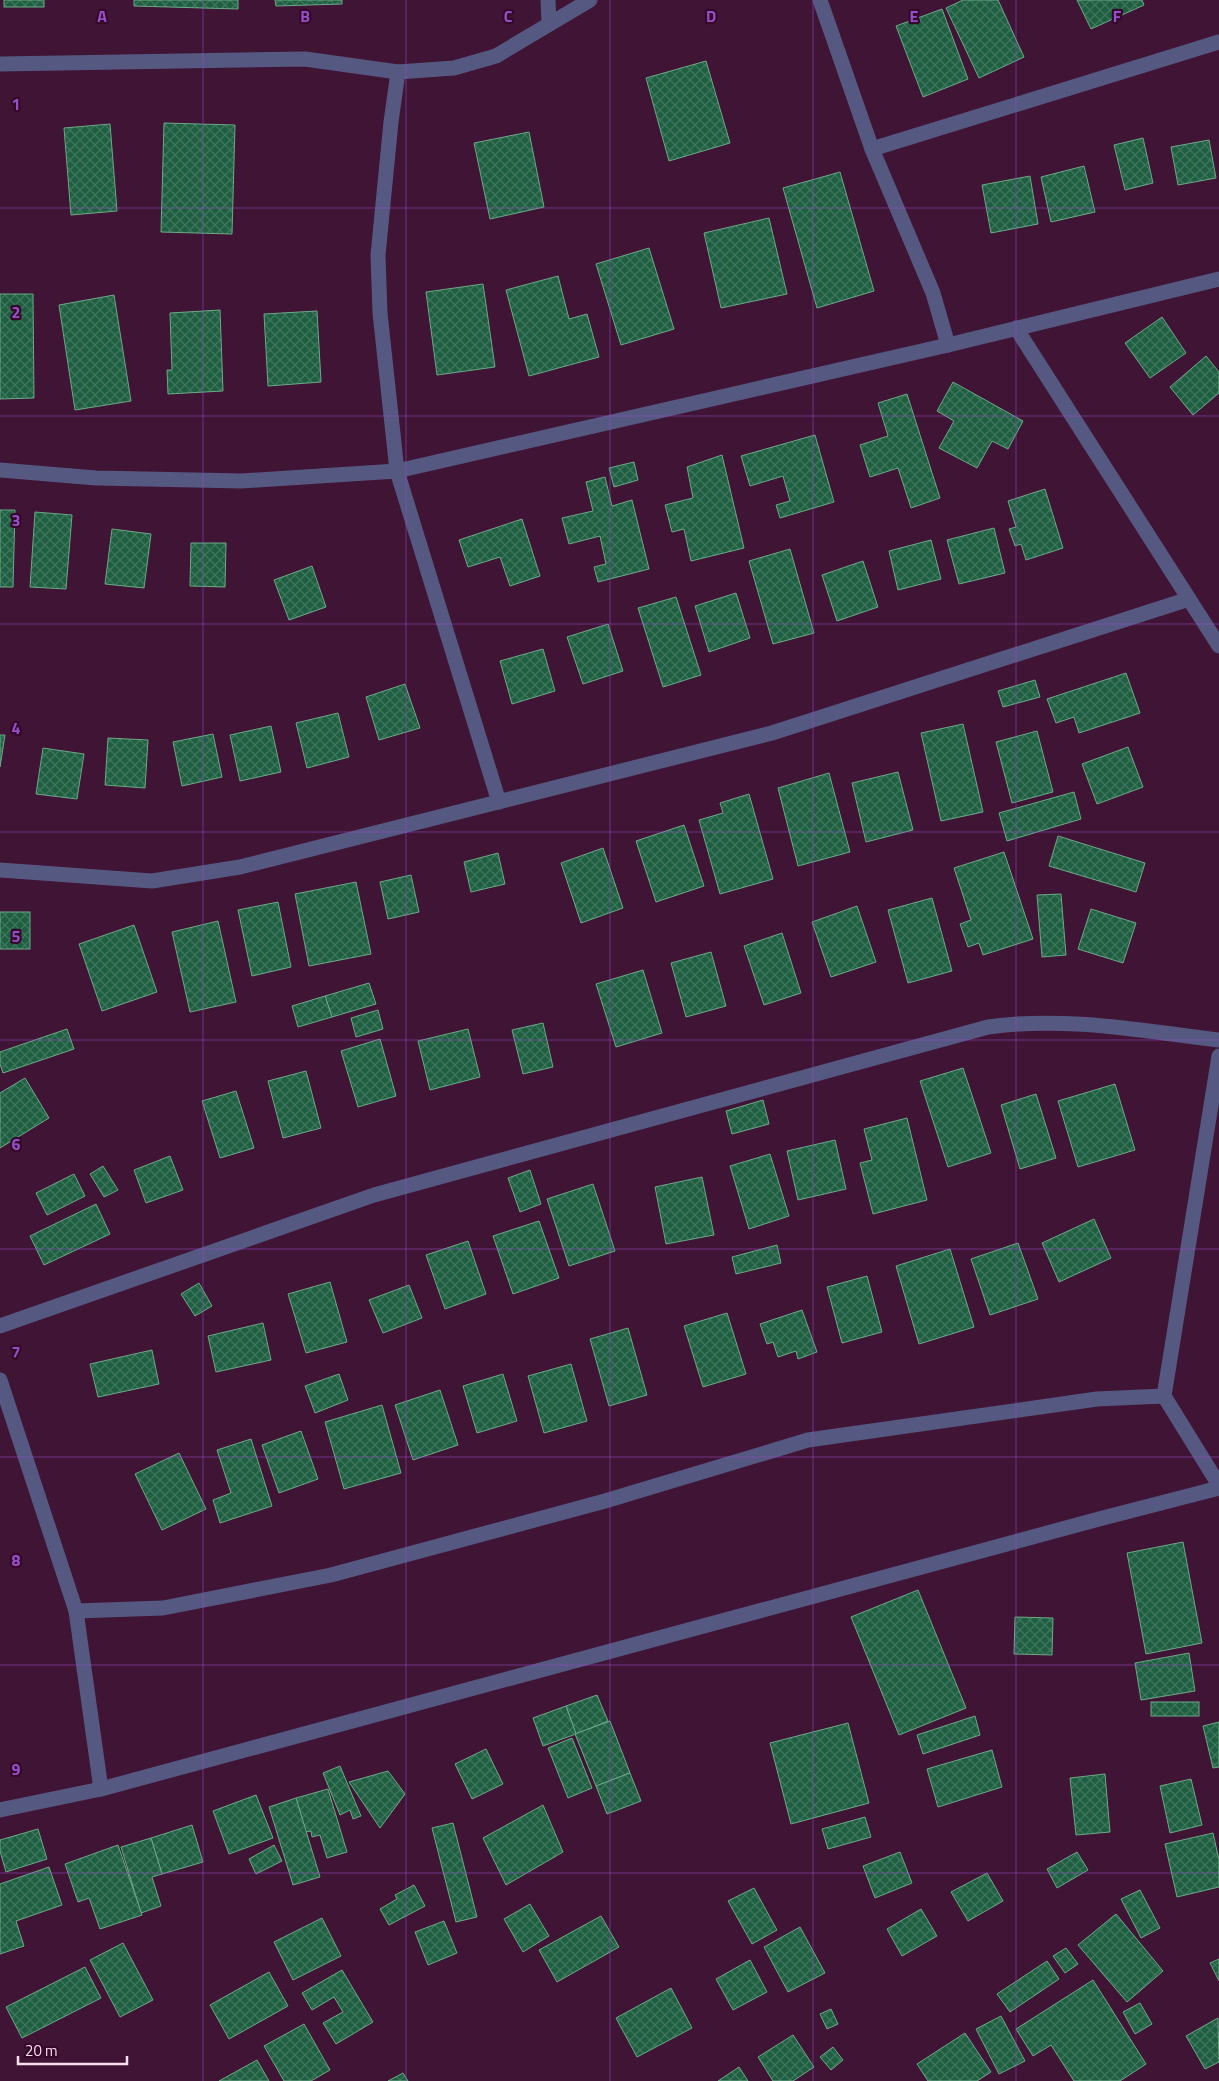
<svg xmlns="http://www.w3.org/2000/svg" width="1219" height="2081" viewBox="0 0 1219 2081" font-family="'Titillium Web',sans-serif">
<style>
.building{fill:url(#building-cross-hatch);stroke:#6ba987}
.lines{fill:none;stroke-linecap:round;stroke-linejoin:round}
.minor{stroke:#555880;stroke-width:15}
.grid{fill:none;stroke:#954fc9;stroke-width:1;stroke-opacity:0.55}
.grid-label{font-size:16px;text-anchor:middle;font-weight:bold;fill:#954fc9;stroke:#35092a;stroke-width:4.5;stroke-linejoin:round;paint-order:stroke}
</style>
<defs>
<pattern id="building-cross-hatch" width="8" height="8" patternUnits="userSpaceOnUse" patternTransform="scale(1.25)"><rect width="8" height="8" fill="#1f5f41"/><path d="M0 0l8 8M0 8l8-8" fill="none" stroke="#40765d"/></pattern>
</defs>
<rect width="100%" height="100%" fill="#401434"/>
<g class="building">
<rect x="4" y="0" width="40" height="7"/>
<path d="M134,0H238V9L134,6Z"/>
<path d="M275,0H342V4L276,6Z"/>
<path d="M963,0H998L1024,57L979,78L946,8Z"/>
<path d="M1077,0H1142L1144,5L1091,29Z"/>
<path d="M942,9L968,79L923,97L896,26Z"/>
<path d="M706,61L730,143L669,161L646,78Z"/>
<path d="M164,123L235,125L232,234L161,232Z"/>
<path d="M110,124L117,211L71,215L64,128Z"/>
<path d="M529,132L544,207L490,219L474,143Z"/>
<path d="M1143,138L1153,183L1125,190L1114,145Z"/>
<path d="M1209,140L1216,178L1178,185L1171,147Z"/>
<path d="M1084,166L1095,212L1051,222L1041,177Z"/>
<path d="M840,172L874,291L817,308L783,188Z"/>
<path d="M1030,176L1038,224L991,233L982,185Z"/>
<path d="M769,218L787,294L721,308L704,233Z"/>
<path d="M649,248L674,329L621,345L596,264Z"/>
<path d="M558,276L569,319L587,314L599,357L529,376L506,290Z"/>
<path d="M483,284L495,367L437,375L426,292Z"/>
<path d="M0,294H33L34,398L0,399Z"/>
<path d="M114,295L131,401L75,410L59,305Z"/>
<path d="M220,310L223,391L168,394L167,370H172L170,313Z"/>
<path d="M317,311L321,382L268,386L264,314Z"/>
<path d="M1162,317L1186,353L1150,378L1125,343Z"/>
<path d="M1206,356L1219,372V393L1193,415L1170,387Z"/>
<path d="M953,382L1023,421L1008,449L992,441L977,468L939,448L954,421L937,411Z"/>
<path d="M907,394L940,498L911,508L898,468L870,477L860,445L888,436L878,403Z"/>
<path d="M815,435L834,502L780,518L776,505L790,501L783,476L750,486L741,456Z"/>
<path d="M722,455L744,548L691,561L684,529L672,532L665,505L693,498L687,467Z"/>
<path d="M634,462L638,480L614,487L609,468Z"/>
<path d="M605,477L612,506L632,500L649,569L598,582L594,567L606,564L600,536L569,544L562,518L593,511L586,482Z"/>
<path d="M1045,489L1063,548L1026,560L1021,544L1015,546L1009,529L1016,527L1008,501Z"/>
<path d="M0,510H15L13,587H0Z"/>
<path d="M35,512L72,515L66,589L30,587Z"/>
<path d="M522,519L540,576L510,586L500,557L468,567L459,540Z"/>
<path d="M994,528L1005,573L959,584L947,540Z"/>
<path d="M112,529L151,534L144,588L105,584Z"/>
<path d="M931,540L941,579L898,590L889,551Z"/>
<path d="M191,543H226L225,587L190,586Z"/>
<path d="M790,549L814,633L773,644L749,561Z"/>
<path d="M863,561L878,607L837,621L822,575Z"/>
<path d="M312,566L326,607L289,620L274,580Z"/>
<path d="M736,593L750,638L709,652L695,606Z"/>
<path d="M676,597L701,675L663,687L638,608Z"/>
<path d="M608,624L623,671L583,684L567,637Z"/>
<path d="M543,649L555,691L512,704L500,661Z"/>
<path d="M1126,673L1140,713L1079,733L1074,717L1056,723L1047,699Z"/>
<path d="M1035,680L1040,697L1003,707L998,691Z"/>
<path d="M405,684L420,728L379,740L366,697Z"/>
<path d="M338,713L349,757L307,768L296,723Z"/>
<path d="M963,724L983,812L941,821L921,733Z"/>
<path d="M271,726L281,772L240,781L230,735Z"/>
<path d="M1037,731L1053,792L1012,803L996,742Z"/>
<path d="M213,734L222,777L182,786L173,742Z"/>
<path d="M0,735H5L0,767Z"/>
<path d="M108,738L148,740L145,788L105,785Z"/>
<path d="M1128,747L1143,787L1097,804L1082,764Z"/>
<path d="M43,748L84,754L77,799L36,794Z"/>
<path d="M898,772L913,830L866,842L852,783Z"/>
<path d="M829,773L850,852L798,866L778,788Z"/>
<path d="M1074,792L1081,819L1007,841L999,813Z"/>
<path d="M749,794L773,879L720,894L699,820L723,813L720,803Z"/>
<path d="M684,825L704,886L656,902L636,841Z"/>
<path d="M1058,836L1145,863L1136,892L1049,866Z"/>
<path d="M603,848L623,908L581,923L561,863Z"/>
<path d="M1004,852L1033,939L983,955L979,943L968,947L960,924L971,920L954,868Z"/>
<path d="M498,853L505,884L471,892L464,862Z"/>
<path d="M411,875L419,912L388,919L380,882Z"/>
<path d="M356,882L371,954L309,966L295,894Z"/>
<path d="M1061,894L1066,955L1042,957L1037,895Z"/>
<path d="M932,898L952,971L908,983L888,910Z"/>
<path d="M278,902L291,967L252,976L238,910Z"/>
<path d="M857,906L876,962L831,977L812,922Z"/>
<path d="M1091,909L1136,923L1123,963L1078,949Z"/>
<rect x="0" y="912" width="30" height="37"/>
<path d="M218,921L236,1002L190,1012L172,932Z"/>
<path d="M134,925L157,992L102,1011L79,944Z"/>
<path d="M782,933L801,993L764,1005L744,946Z"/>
<path d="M711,952L726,1006L686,1017L671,963Z"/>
<path d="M643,970L662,1033L616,1047L596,984Z"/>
<path d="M369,983L376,1004L332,1017L325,996Z"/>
<path d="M325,996L332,1017L298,1027L292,1006Z"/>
<path d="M378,1010L383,1029L356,1037L351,1018Z"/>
<path d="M543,1023L553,1067L523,1074L512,1030Z"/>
<path d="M67,1029L74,1049L3,1073L0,1064V1052Z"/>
<path d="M468,1029L480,1077L430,1090L418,1041Z"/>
<path d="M380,1039L396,1096L358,1107L341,1051Z"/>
<path d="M963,1068L991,1153L948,1167L920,1081Z"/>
<path d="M306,1071L321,1128L283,1138L268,1081Z"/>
<path d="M25,1078L49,1118L0,1148V1093Z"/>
<path d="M1115,1084L1135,1150L1078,1167L1058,1101Z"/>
<path d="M236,1091L254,1148L220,1158L202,1101Z"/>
<path d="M1036,1094L1056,1158L1020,1169L1001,1105Z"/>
<path d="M763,1100L769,1124L732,1134L726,1111Z"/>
<path d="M907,1118L927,1200L873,1214L860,1163L872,1160L864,1129Z"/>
<path d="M835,1140L846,1189L798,1200L787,1151Z"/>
<path d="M770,1154L789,1216L749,1229L730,1166Z"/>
<path d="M170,1156L183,1190L146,1203L134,1170Z"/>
<path d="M103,1166L118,1190L104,1197L90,1174Z"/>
<path d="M530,1170L541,1204L520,1212L508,1178Z"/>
<path d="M74,1174L85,1196L47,1215L36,1193Z"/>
<path d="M702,1177L714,1235L666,1244L655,1187Z"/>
<path d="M593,1184L615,1251L569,1266L547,1199Z"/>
<path d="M96,1204L110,1234L44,1265L30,1236Z"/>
<path d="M1094,1219L1111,1258L1059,1282L1042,1243Z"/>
<path d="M539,1221L559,1278L513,1294L493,1236Z"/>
<path d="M468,1241L486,1294L445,1309L426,1255Z"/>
<path d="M1018,1243L1038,1299L990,1315L971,1259Z"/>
<path d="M777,1245L781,1263L736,1274L732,1257Z"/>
<path d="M950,1249L974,1327L919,1344L896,1266Z"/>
<path d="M867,1276L882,1332L842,1343L827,1287Z"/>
<path d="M330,1282L347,1342L306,1353L288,1294Z"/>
<path d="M199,1283L212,1306L195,1316L181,1294Z"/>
<path d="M409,1285L422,1318L383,1333L369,1300Z"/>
<path d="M802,1310L817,1352L798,1359L796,1351L778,1357L773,1342L767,1344L760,1324Z"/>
<path d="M727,1313L746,1374L703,1387L684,1326Z"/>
<path d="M263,1323L271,1360L216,1372L208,1336Z"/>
<path d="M628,1328L647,1395L609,1406L590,1339Z"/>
<path d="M152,1350L159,1384L98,1397L90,1364Z"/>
<path d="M571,1364L587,1421L544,1433L528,1376Z"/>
<path d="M339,1374L348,1400L315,1413L305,1386Z"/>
<path d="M503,1374L517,1421L477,1433L463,1386Z"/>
<path d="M440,1390L458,1445L413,1460L395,1405Z"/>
<path d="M382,1405L401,1473L344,1489L325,1422Z"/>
<path d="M301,1431L318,1479L279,1493L262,1445Z"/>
<path d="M251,1439L272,1506L220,1523L213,1500L231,1493L217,1450Z"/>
<path d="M179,1453L206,1509L162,1530L135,1474Z"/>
<path d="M1183,1542L1202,1643L1146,1654L1127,1553Z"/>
<path d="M918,1590L966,1708L899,1735L851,1617Z"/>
<path d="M1015,1617L1053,1618L1052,1655L1014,1654Z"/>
<path d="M1189,1653L1195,1691L1141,1700L1135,1663Z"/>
<path d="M597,1695L608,1721L576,1734L566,1706Z"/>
<rect x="1151" y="1702" width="48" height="14"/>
<path d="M566,1706L576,1734L543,1746L533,1718Z"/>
<path d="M975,1716L980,1735L923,1754L917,1735Z"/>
<path d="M610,1721L630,1773L596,1786L575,1734Z"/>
<path d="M1219,1722V1767L1213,1768L1203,1726Z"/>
<path d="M848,1723L869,1803L791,1824L770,1743Z"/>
<path d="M572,1738L592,1788L568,1798L548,1748Z"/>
<path d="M486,1749L503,1784L472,1799L455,1764Z"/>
<path d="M992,1750L1002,1787L938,1807L927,1769Z"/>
<path d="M340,1766L361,1816L353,1819L350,1810L340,1815L323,1773Z"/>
<path d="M388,1771L405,1794L380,1828L349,1782Z"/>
<path d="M630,1773L641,1801L607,1814L596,1786Z"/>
<path d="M1105,1774L1110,1832L1076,1835L1070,1778Z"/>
<path d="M1191,1779L1202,1825L1170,1833L1160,1786Z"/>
<path d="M328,1789L347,1852L327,1858L320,1835L312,1837L311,1831L306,1832L296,1798Z"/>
<path d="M256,1795L273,1838L229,1854L213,1811Z"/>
<path d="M296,1798L320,1877L293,1885L269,1807Z"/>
<path d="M543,1805L563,1852L506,1885L483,1838Z"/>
<path d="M865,1817L871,1837L828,1849L822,1829Z"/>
<path d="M453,1823L477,1917L456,1922L432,1828Z"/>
<path d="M192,1825L203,1862L162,1874L151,1838Z"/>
<path d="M38,1829L47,1859L6,1872L0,1851V1840Z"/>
<path d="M1213,1833L1219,1860V1887L1177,1897L1165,1844Z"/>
<path d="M151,1838L162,1874L152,1877L161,1906L141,1913L121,1847Z"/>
<path d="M118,1845L142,1915L100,1929L89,1898L78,1902L65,1864Z"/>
<path d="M274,1845L282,1861L256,1874L249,1859Z"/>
<path d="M900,1852L912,1883L875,1898L863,1866Z"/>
<path d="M1077,1852L1088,1870L1057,1888L1047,1869Z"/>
<path d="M49,1867L62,1905L16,1921L24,1946L0,1954V1884Z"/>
<path d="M987,1873L1003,1901L968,1921L951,1892Z"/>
<path d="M414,1885L425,1906L389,1925L380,1909L397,1899L395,1895Z"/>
<path d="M754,1888L777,1930L752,1944L728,1901Z"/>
<path d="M1140,1890L1160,1928L1141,1938L1121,1899Z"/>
<path d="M530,1904L549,1936L523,1952L504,1919Z"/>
<path d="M921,1909L937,1936L902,1956L887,1929Z"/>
<path d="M1116,1914L1163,1971L1127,2002L1078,1945Z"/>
<path d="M601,1916L619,1947L557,1982L539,1950Z"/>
<path d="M322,1918L341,1956L293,1980L274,1942Z"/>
<path d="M444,1921L457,1953L428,1965L415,1932Z"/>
<path d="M800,1927L825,1973L788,1992L764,1947Z"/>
<path d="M123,1943L153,2000L120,2017L90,1960Z"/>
<path d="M1066,1948L1078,1964L1065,1973L1053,1956Z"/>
<path d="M1219,1959V1981L1210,1963Z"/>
<path d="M750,1960L767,1992L733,2010L716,1979Z"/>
<path d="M1047,1961L1059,1979L1010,2012L997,1994Z"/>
<path d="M85,1967L101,1998L22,2038L6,2007Z"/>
<path d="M342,1970L373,2022L336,2044L323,2023L343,2012L334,1997L312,2010L302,1993Z"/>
<path d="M269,1972L288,2006L229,2039L210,2005Z"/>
<path d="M1093,1980L1146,2064L1120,2081H1074L1051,2045L1033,2056L1016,2029Z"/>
<path d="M671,1988L692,2028L637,2057L616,2018Z"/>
<path d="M1140,2003L1152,2024L1135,2034L1123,2012Z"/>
<path d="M831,2009L838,2024L827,2029L820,2014Z"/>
<path d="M1001,2016L1025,2061L999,2074L976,2029Z"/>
<path d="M1218,2018L1219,2062L1205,2069L1186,2036Z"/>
<path d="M304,2024L330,2070L311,2081H284L264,2046Z"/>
<path d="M965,2033L991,2072L977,2081H928L917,2064Z"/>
<path d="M793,2035L814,2067L793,2081H773L758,2057Z"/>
<path d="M833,2047L843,2060L831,2070L820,2057Z"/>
<path d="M257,2060L269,2081H219Z"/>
<path d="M739,2067L748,2081H718Z"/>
<path d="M403,2073L408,2081H388Z"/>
</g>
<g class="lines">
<g class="minor">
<path d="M548,0L549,24"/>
<path d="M820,0L872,149L933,293L948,345"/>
<path d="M0,64L305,59L398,72"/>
<path d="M872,149L1219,42"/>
<path d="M1016,328L1219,646"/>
<path d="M0,470L96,478L242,481L397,471L948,345L1219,279"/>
<path d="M499,802L397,471L380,313L378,255L391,122L398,72L454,68L496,56L590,0"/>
<path d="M0,870L152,881L240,867L772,733L1189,599"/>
<path d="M1219,1056L1164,1396L1219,1485"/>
<path d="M0,1326L374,1195L988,1027C1065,1016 1142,1031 1219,1040"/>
<path d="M0,1380L76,1611L101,1789"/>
<path d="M76,1611L163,1608L331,1575L605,1501L808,1440L1097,1399L1164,1396"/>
<path d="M0,1810L101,1789L1099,1519L1219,1488"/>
</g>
</g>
<path class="grid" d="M203,0V2081M406,0V2081M610,0V2081M813,0V2081M1016,0V2081M0,208H1219M0,416H1219M0,624H1219M0,832H1219M0,1040H1219M0,1249H1219M0,1457H1219M0,1665H1219M0,1873H1219"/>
<g class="grid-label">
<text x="102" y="22">A</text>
<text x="305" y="22">B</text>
<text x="508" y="22">C</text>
<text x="711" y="22">D</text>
<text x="914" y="22">E</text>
<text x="1117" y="22">F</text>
<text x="16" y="110">1</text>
<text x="16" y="318">2</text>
<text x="16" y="526">3</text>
<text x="16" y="734">4</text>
<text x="16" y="942">5</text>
<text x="16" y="1150">6</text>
<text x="16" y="1358">7</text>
<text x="16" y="1566">8</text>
<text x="16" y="1775">9</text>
</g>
<path d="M18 2056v8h109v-8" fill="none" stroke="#fbddf0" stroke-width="2.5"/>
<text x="25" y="2056" font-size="15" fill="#fbddf0" stroke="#35092a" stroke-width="4" paint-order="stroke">20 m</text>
</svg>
